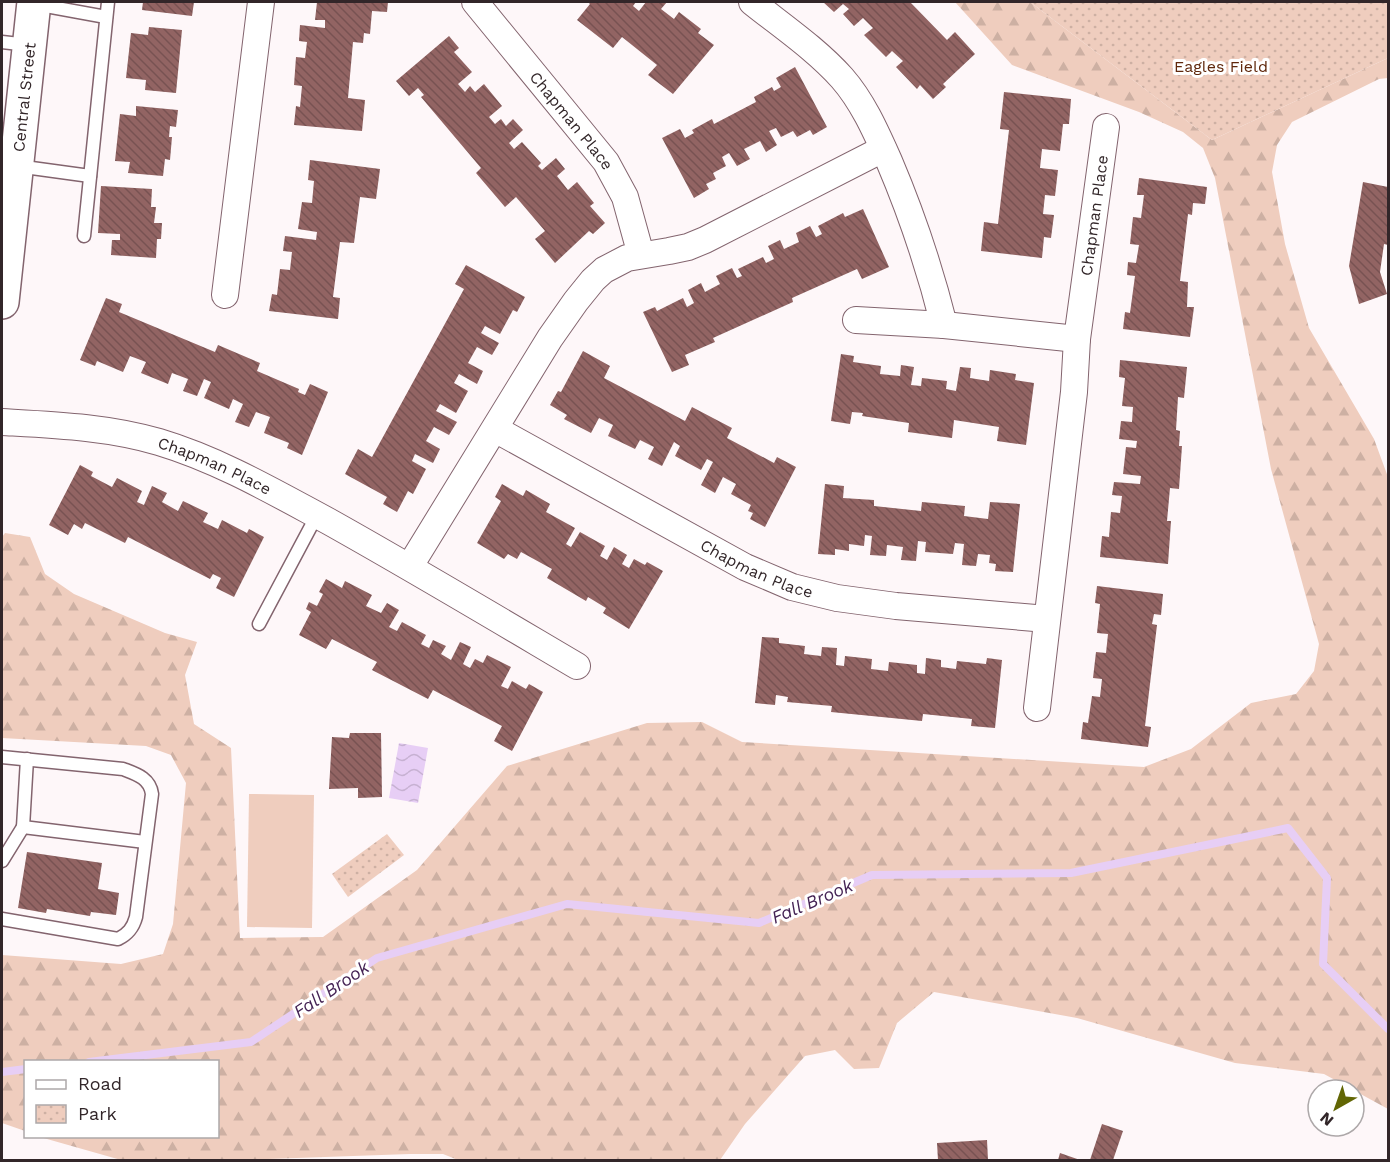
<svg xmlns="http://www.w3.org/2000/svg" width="1390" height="1162" viewBox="0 0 1390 1162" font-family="'Work Sans',sans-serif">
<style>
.green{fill:#efcdbe}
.forest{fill:url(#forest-firs)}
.park{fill:url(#park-dots)}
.water{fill:url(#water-waves)}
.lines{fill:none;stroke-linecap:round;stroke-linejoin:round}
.stream{stroke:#e7cef5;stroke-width:8}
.building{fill:url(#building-back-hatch)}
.service-casing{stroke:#83646e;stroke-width:15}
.minor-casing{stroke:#83646e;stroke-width:28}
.primary-casing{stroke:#83646e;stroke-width:36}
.service{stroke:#fff;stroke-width:12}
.minor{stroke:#fff;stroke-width:26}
.primary{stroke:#fff;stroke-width:33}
.labels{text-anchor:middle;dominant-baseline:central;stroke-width:6;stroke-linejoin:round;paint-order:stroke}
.park-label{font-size:16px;fill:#60280c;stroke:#fff}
.street-label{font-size:16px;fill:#322629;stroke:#fff}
.water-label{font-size:18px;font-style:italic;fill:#442354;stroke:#fff}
</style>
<defs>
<pattern id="forest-firs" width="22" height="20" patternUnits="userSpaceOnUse" patternTransform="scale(1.5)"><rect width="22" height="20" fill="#efcdbe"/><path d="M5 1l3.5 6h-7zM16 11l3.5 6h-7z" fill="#cdb0a3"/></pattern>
<pattern id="park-dots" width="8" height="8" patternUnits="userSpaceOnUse" patternTransform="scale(1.5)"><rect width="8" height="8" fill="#efcdbe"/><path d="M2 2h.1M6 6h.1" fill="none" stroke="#cdb0a3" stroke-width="1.8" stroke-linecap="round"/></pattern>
<pattern id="water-waves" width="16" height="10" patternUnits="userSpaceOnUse" patternTransform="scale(1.5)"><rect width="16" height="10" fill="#e7cef5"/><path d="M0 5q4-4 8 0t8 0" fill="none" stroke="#c7b1d2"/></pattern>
<pattern id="building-back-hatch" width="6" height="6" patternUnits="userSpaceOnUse" patternTransform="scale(1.5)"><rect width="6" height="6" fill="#926463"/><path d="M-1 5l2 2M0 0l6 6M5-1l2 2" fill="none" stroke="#785252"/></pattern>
</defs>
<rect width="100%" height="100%" fill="#fef7f9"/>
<path class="green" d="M249,794L314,795L312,928L247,927Z"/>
<path class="forest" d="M955,2H1030L1212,140L1388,58V78L1379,79L1292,122L1277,145L1272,172L1285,244L1309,328L1374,439L1388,477V1109L1324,1074L1235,1063L1077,1018L934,992L897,1023L879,1068L854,1069L835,1050L805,1056L745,1124L720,1160H458L443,1154H410L239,1160H121L40,1137L218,1136V1062H26L25,1131L2,1123V955L121,964L163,954L173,924L186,783L171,755L146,746L2,738V537L5,533L30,537L45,574L74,594L165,633L197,642L185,675L194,724L231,748L240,938L323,937L417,870L507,766L647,723L702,722L742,742L1144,767L1191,749L1251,703L1296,694L1314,671L1319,644L1271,469L1215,178L1203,148L1183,132L1139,112L1012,65Z"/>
<g class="park">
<path d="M1030,2H1388V58L1212,140Z"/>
<path d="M387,834L404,855L348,897L332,874Z"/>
</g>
<path class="water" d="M399,743L428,748L418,803L389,798Z"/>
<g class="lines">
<g class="stream">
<path d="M89,1062L251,1042L377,958L567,904L759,923L872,875L1071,873L1288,828L1327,878L1323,964L1388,1029"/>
<path d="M2,1072L26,1069"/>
</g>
</g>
<g class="building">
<path d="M143,2H194L192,16L142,10Z"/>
<path d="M317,2H388L387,12L372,11L370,34L364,33L363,43L353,42L348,98L365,100L362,131L294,125L296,106L300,107L302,86L294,85L296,57L305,58L307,42L299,41L300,25L325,28V20H315Z"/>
<path d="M588,2H636L633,6L639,11L646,2H667L661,9L674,19L679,12L701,29L698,33L714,45L673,94L648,75L657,65L622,37L613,48L577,20L590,4Z"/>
<path d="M823,2H910L947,40L955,32L975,54L943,84L946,87L933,99L920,85L917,89L896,67L903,61L892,51L886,57L864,35L873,28L863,18L854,26L843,14L849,9L843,4L834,12Z"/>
<path d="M149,27L182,30L176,93L145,90L146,80L126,78L131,33L148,35Z"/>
<path d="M449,36L459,48L454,52L472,72L458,84L465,92L470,86L475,92L484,84L502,106L489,117L495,124L501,119L506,126L513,119L523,130L509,143L514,149L522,142L541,163L538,166L542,170L556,158L565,169L557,176L568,190L577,182L594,203L590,206L605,223L593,234L589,231L555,263L535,239L545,231L516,197L505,207L476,173L481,168L421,97L424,95L418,88L409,96L396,81Z"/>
<path d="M795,67L827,127L813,135L810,130L797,137L793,131L781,137L776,128L769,131L777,145L766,152L760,141L744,149L750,159L737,166L729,153L722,157L726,166L713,173L716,179L706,184L709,189L694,198L662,138L680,129L685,138L694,133L692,130L712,119L714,124L756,102L754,97L772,87L774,91L781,87L776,78Z"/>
<path d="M1004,92L1071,99L1069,124H1063L1060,151L1042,149L1040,168L1058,170L1055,196L1045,195L1043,214L1054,215L1051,238L1044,237L1042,258L981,251L984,222L998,224L1009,130L1000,129Z"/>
<path d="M136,106L178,110L176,127L170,126L169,137H172L170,160L165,159L163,176L128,173L130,162L115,161L120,114L136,116Z"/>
<path d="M310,160L380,169L376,199L360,197L354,243L340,242L333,297L340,298L338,319L269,311L272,294L277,295L280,269L290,270L292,252L283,251L285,236L316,240L317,232L298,229L302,202L312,203L314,181L308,180Z"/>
<path d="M1139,178L1207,187L1205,204L1193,203L1192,215L1188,214L1180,281L1188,282L1187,307H1194L1190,337L1123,329L1125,312L1130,313L1135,276L1127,275L1128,262L1136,263L1139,245L1130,244L1133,217L1141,218L1144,195H1137Z"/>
<path d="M1363,182L1388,187V245L1384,244L1380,272L1387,294L1359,304L1349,266Z"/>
<path d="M101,186L152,189L151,207H156L154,223H162L161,239H157L156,258L111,255L112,240H120V234L98,233Z"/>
<path d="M863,209L889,267L862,279L857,269L792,298L793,302L713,338L715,342L685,355L689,365L672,372L643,312L655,307L657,311L683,298L687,307L694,303L688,290L701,283L705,292L720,284L716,276L732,268L737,278L742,276L738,269L763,257L766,263L774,259L768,246L780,240L784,249L799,242L796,233L810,226L816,237L822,234L818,226L843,213L845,217Z"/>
<path d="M466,265L525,297L517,312L513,310L500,334L485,326L481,333L499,343L492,355L477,347L468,363L483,371L477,384L459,374L454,383L468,391L456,413L440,404L436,411L457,422L449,435L434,427L426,441L440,449L433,463L415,454L412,461L426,469L413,494L408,491L397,512L383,504L387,497L345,474L358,449L372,457L464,289L455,284Z"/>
<path d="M106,298L122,304L119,312L215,352L218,345L260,363L257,371L299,389L298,392L305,395L310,384L328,392L302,455L287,448L289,443L264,433L270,417L256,412L249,427L235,422L243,404L233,399L229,409L204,398L211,382L204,379L197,396L183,391L188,379L172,373L168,384L141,373L146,362L130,356L123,372L97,361L95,366L80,360Z"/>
<path d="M583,351L610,366L604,378L685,421L692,407L732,428L727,438L774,463L777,457L796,467L765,527L750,519L753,513L748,511L751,505L731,494L736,484L723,477L715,493L701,485L713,462L707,459L701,470L675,456L680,446L674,442L662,466L648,459L654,447L640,440L635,449L608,436L613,425L599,418L591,433L564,419L567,415L550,405L558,391L561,392Z"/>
<path d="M841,354L854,356L853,362L881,366L880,374L900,376L901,365L914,367L911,385L921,386L922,378L947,381L946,389L956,391L960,367L971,368L970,378L989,381L990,370L1016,374L1015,380L1034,383L1026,445L997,441L999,427L954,420L952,438L908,432L909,423L862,416L863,413L852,412L850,424L831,421Z"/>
<path d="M1120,360L1187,367L1184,398L1178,397L1176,430L1180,431L1179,446H1182L1179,489L1170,488L1167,521H1171L1168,564L1100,557L1102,536L1109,537L1111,512L1120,513L1122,496L1112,495L1114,482L1140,484L1141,476L1123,474L1126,447L1136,448L1137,441L1119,439L1121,421L1132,422L1133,407L1122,406L1125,378L1119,377Z"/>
<path d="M80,465L93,472L91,476L112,487L117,478L142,491L137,502L144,505L152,486L167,493L162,502L178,511L183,501L208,513L203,522L218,529L222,520L247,533L249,529L264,537L234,597L216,588L221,578L213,574L210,579L128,537L125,543L85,523L82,529L74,524L68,535L49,525Z"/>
<path d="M502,484L523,496L526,490L550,504L546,512L575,528L566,544L571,547L580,532L605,546L600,556L607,560L614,547L627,555L622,564L629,568L634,559L645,565L647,562L663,571L629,629L603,613L606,608L588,597L586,601L547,578L552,569L521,552L517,559L508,554L504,559L477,543L501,501L495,497Z"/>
<path d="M825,484L844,486L843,498L874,500V506L921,511L922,502L965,506L964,516L988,519L990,502L1020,504L1013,572L995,571L996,564L989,563L990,555L978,554L976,566L962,565L964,544L955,543L953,554L925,552L926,542L918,541L916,561L901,560L903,547L887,545L886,556L870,555L872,536L865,535L864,546L849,544V551L835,549V555L818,554Z"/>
<path d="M326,579L342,588L345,581L372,595L366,606L381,613L387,603L399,610L389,627L397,631L402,622L426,635L421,644L429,648L433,640L446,646L441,654L451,660L460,642L471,647L463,664L470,668L475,659L483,663L487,655L511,667L501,686L508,689L512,681L526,689L529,684L543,692L512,751L494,741L502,726L433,690L428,699L372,670L377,662L332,639L326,649L299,635L311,612L306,609L309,602L317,606L323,594L319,592Z"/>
<path d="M1097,586L1163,594L1161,615L1154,614L1152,624L1157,625L1145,726L1151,727L1148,747L1081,739L1083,722L1088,723L1092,696L1100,697L1102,679L1093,678L1096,652L1106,653L1108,634L1097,633L1100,604L1095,603Z"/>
<path d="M762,637L779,638V643L805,646L804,654L821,656L822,647L837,648L836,665L844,666L845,656L872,659L871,669L888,671L889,662L917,665V673L925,674L926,658L941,660V667L956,669L957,661L986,664L987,658L1002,660L995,728L971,726L972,719L923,714L922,721L831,712L832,706L787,702L788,697L776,695L775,705L755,703Z"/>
<path d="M350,733H381L382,797L358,798V788L329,789L332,737L349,738Z"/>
<path d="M27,852L102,863L98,889L119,893L116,915L91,912L90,916L47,909L46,913L18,908Z"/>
<path d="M1102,1124L1123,1131L1113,1160H1090Z"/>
<path d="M987,1140L988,1160H938L937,1143Z"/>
<path d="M1060,1153L1080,1160H1058Z"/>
</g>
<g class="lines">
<g class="service-casing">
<g id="service">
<path d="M35,4L106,17"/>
<path d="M2,42L28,45"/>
<path d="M17,166L90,176"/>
<path d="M84,236L108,2"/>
<path d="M259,624L317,515"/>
<path d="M2,757L123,769C136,774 150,778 152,794L136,917C133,928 128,934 118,939L2,919"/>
<path d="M23,827L27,759"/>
<path d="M2,861L23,827L145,842"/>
</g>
</g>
<g class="minor-casing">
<g id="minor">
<path id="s1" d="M475,2L606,162L625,197L641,255"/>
<path d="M752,2C782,26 816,49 842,78C863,102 876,132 889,161C912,215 930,269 944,325"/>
<path d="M225,295L261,2"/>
<path d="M856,320L944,325L1077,339"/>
<path id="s2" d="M2,422C55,425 108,427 159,442C219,460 274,492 328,521C412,568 494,617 577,666"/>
<path id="s3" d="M495,429L745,567L792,587L837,598L896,606L1047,619"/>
<path d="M410,566L550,338L576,301L593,280L604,270L627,258L669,251L688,247L705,240L883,149"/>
<path id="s4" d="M1037,708L1074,392L1077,339L1106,127"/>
</g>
</g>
<g class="primary-casing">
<g id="primary">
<path id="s5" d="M2,302L34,2"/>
</g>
</g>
<use href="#service" class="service"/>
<use href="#minor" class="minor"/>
<use href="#primary" class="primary"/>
</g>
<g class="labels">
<g class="park-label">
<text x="1221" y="66">Eagles Field</text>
</g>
<g class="street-label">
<text stroke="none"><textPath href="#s5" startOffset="206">Central Street</textPath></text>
<text stroke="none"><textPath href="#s1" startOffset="153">Chapman Place</textPath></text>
<text stroke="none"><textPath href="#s4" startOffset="496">Chapman Place</textPath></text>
<text stroke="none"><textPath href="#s2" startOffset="219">Chapman Place</textPath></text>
<text stroke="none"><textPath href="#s3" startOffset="297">Chapman Place</textPath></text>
</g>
<g class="water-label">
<text transform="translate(812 901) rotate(-23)">Fall Brook</text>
<text transform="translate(331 989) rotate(-34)">Fall Brook</text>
</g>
</g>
<rect width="1390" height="1162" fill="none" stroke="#322629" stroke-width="6"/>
<rect x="24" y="1060" width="195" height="78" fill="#ffffff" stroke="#ada8a9" stroke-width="1.5"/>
<rect x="36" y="1080" width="30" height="9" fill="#ffffff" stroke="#ada8a9" stroke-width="1.5"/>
<text x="78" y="1090" font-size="18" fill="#322629">Road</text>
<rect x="36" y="1105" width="30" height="18" fill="url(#park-dots)" stroke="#ada8a9" stroke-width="1.5"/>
<text x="78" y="1120" font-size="18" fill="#322629">Park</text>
<g transform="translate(1336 1108) rotate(220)"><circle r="28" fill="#ffffff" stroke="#ada8a9" stroke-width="1.5"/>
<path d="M0-4.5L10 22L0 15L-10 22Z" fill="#626604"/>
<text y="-9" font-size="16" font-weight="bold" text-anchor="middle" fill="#322629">N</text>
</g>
</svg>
